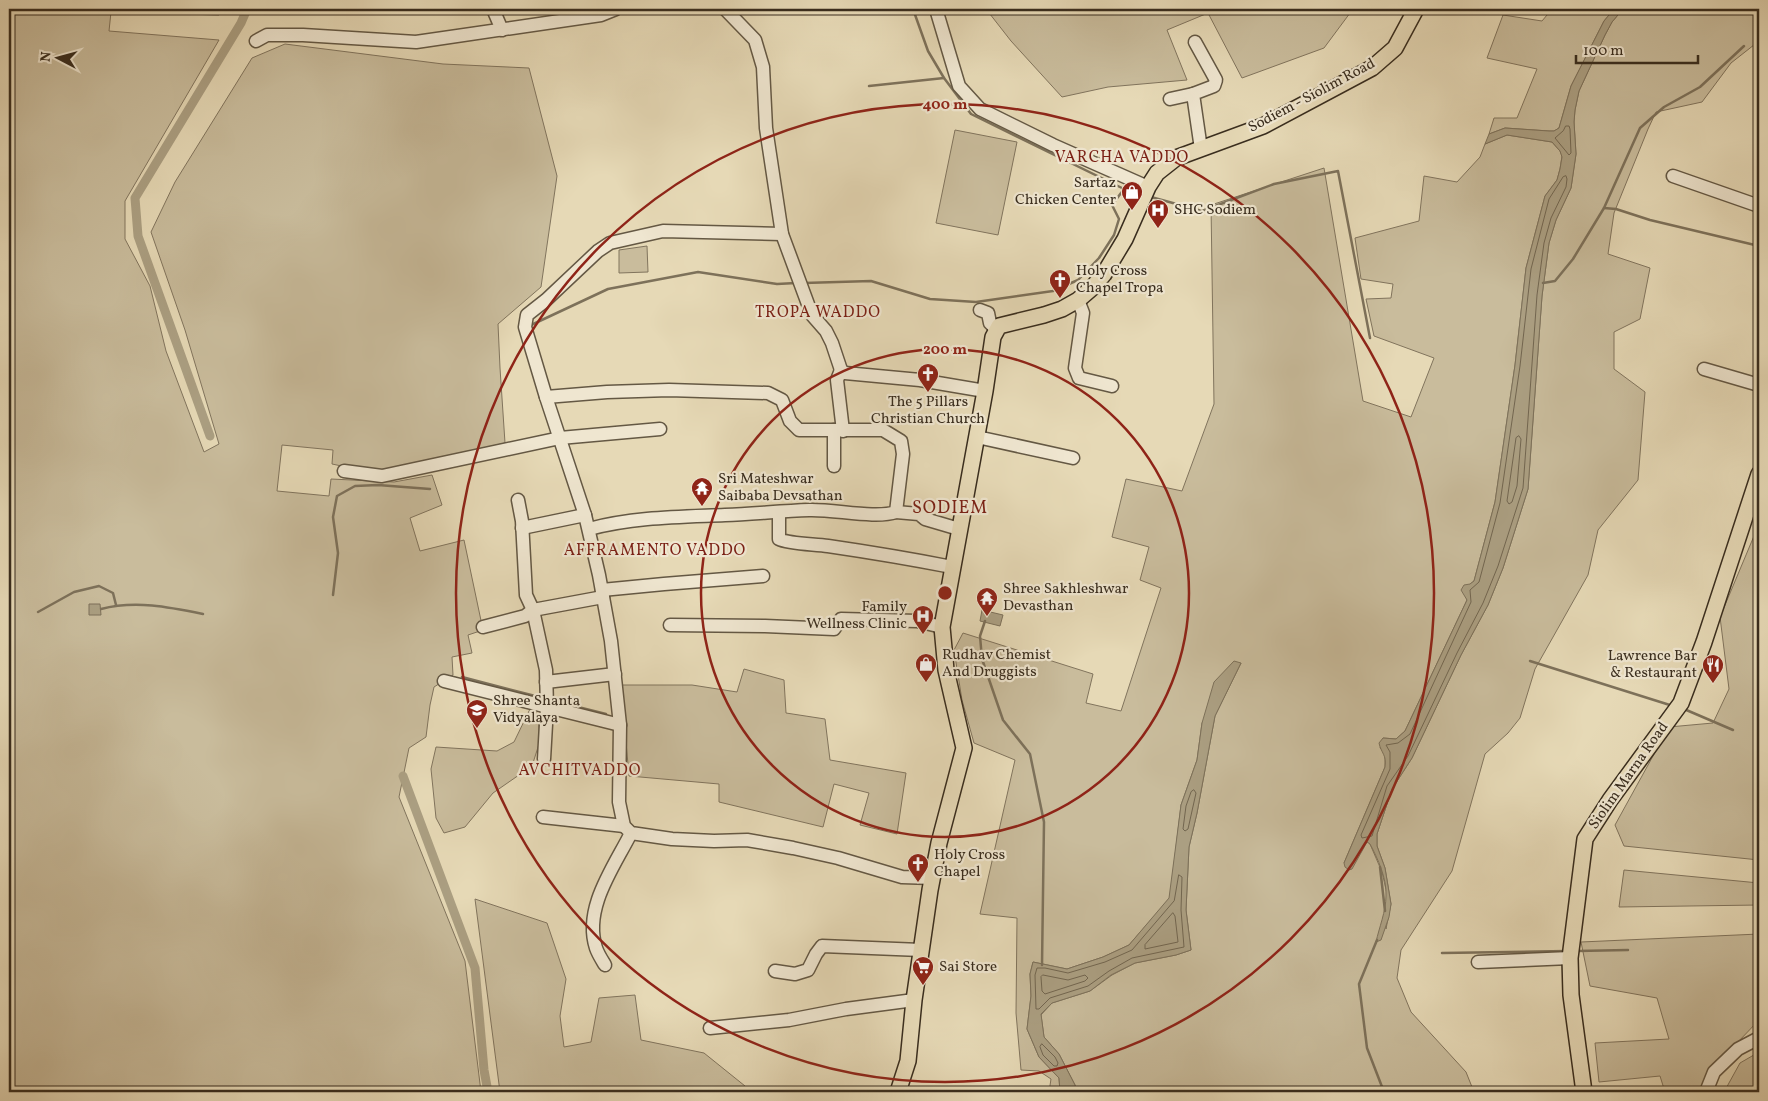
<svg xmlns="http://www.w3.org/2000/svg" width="1768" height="1101" viewBox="0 0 1768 1101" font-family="Vollkorn,serif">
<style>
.green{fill:#c9bc9c;stroke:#81745d}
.water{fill:#ab9f82;stroke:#7d715a}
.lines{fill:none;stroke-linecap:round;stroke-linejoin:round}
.shore{stroke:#726650;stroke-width:1}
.stream{stroke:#7d715a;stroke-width:2.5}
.canal{stroke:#ab9f82;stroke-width:9}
.minor-casing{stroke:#645844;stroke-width:15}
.major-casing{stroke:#392d1e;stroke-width:18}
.minor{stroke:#efe6d0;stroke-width:12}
.major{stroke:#e6d9b6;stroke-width:15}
.ring{fill:none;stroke:#8f2418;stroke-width:2.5}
.labels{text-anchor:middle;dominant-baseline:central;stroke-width:4.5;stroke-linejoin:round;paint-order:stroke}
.street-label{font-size:15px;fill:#392d1e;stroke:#efe6d0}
.poi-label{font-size:15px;fill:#392d1e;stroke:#efe6d0;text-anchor:start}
.neighbourhood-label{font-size:16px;letter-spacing:1px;fill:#7a1f14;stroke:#efe6d0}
.quarter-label{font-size:18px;letter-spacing:1px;fill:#7a1f14;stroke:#efe6d0}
.centre{fill:#8f2418;stroke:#efe6d0;stroke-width:2.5}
.ring-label{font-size:15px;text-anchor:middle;font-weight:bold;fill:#8f2418;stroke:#efe6d0;stroke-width:4.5;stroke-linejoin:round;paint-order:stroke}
</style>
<rect width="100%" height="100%" fill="#e6d9b6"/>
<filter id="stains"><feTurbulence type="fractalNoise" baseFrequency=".004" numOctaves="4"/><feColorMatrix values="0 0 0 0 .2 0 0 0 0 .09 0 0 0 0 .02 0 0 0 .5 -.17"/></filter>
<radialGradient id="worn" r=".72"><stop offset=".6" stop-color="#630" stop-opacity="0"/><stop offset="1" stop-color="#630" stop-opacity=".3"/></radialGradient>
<g class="green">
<path d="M9,9H222L219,15L111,12L109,31L219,40L125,201V239L150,286L166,351L204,452L219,444L185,330L151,232L175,182L252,58L285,44L443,64L529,68L557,176L541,287L498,324L500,368L505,443L375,473L332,464L333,450L282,445L277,491L329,496L331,479L394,482L432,475L442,505L410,518L420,551L464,540L483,630L468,635L472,653L452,657L453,675L434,687L430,705L426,737L409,748L399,797L465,961L481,1092H9Z"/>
<path d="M986,9H1353L1324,48L1242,78L1208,13L1167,30L1187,80L1108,87L1062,97L1011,41Z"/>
<path d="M1552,9H1614L1604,21L1571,86L1559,128L1554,131H1549L1505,128L1489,134L1494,118H1517L1537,69L1487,58L1503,15L1542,21Z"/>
<path d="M1623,9H1759V41L1731,63L1702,102L1656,112L1648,129L1614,213L1608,254L1650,268L1640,319L1614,332V369L1645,392L1638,480L1598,530L1588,575L1535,669L1520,718L1508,733L1485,754L1452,871L1401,950L1397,978L1411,1012L1466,1072L1474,1092H1076L1075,1085L1059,1054L1044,1037L1041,1015L1052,1003L1090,991L1112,975L1135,963L1176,955L1191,950L1186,910L1189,847L1197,813L1215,716L1241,663L1202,723L1197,760L1181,805L1170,898L1129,945L1103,957L1067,969L1033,962L1030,974L1031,996L1027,1029L1039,1057L1059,1078L1060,1092H1049L1051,1079L1039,1071L1021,1070L1016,1013L1017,918L980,914L1015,760L974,743L962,700L954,650L963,633L1093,674L1086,703L1121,711L1161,588L1140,580L1149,547L1112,537L1126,479L1182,491L1214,404L1211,205L1324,168L1363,401L1411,417L1434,358L1374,336L1366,299L1391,298L1393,284L1361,279L1355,238L1419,221L1424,176L1457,182L1480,157L1485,144L1507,135L1552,142L1560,151L1562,156L1560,169L1557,180L1545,196L1526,268L1515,365L1495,502L1474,581L1470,584L1465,594L1467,600L1405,731L1396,739L1383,738L1380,748L1385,753V767L1344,863L1367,841L1370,844L1382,872L1387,894L1386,929L1391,904L1385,868L1377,846V834L1392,789L1412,758L1461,655L1488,605L1503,568L1528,489L1542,296L1549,243L1556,220L1571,188L1576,154L1574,122L1575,110L1579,91L1605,35L1612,22Z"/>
<path d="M955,130L1017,142L998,235L936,223Z"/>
<path d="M647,246L648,272L619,273V250Z"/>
<path d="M1759,524V860L1624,846L1615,825L1669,727L1713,723L1729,689L1720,617Z"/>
<path d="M744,669L784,680L786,713L825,719L830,760L906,773L897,834L860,825L869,793L834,784L823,827L719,802V784L629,776L621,685H692L737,692Z"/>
<path d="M530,709L538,714L540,741L532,766L493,793L465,827L444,833L436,818L431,769L436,747L497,751L514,742Z"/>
<path d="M1624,870L1759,883V905L1619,907Z"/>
<path d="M475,899L547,923L566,979L560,1016L564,1047L591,1042L599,998L635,995L641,1040L704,1053L745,1086L750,1092H500Z"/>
<path d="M1759,934V1020L1715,1066L1702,1092H1665L1660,1076L1599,1082L1595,1043L1669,1039L1657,998L1590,986L1581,942Z"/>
<path d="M1759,1052V1092H1724L1740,1063Z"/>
</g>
<g class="water">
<path d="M1614,9H1623L1612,22L1605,35L1579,91L1575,110L1574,122L1576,154L1571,188L1556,220L1549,243L1542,296L1528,489L1503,568L1488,605L1461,655L1412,758L1392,789L1377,834V846L1385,868L1391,904L1389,917L1381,940L1376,942C1379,928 1386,911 1386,896C1387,879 1378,859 1370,844L1367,842L1352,869L1349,870L1345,867L1344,863L1385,767C1387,755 1381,753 1379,743L1383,738L1396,739L1405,731L1467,600L1461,590L1464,585L1470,584L1474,581L1495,502L1515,365L1526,268L1545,196L1557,180L1560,169L1562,157L1560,151L1552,142L1507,135L1485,144L1489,134L1505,128L1549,131H1554L1559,128L1571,86L1604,21Z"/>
<path d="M89,604H100L101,615H89Z"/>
<path d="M982,610L1003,615L1000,626L980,621Z"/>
<path d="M1234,661L1241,663L1215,716L1197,813L1189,847L1186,910L1191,950L1176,955L1135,963L1111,975L1090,991L1052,1003L1041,1014L1044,1037L1059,1054L1075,1085L1076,1092H1060L1059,1078L1039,1057L1027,1029L1031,996L1030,974L1033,962L1067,969L1103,957L1129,945L1169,898L1181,805L1197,760L1202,723L1214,682Z"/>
</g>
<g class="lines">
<g class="shore">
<path d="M1566,126H1569L1570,129L1571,153L1569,155L1555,138L1563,131Z"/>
<path d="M1566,176L1567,179L1566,187L1551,218L1544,243L1537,295L1523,488L1498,566L1483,603L1457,653L1408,756L1387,786L1372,836L1362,838L1361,835L1390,769V752L1386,745L1398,743L1410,734L1471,602L1470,590L1479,582L1500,503L1520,366L1531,269L1549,199L1563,177Z"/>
<path d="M1519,436L1521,439L1517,486L1512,502L1509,504L1507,501L1516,438Z"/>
<path d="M1194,790L1196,793L1188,829L1185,831L1183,829L1186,806L1191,792Z"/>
<path d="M1179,875L1182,877L1181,910L1184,947L1132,958L1109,971L1088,986L1050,998L1039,1009H1036L1035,975L1037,968H1045L1068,973L1105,962L1132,950L1174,901Z"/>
<path d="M1173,913L1175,916L1178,942L1145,949V945Z"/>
<path d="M1043,975L1068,980L1085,975L1088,978L1085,981L1045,994L1042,991L1041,977Z"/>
<path d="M1042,1044L1055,1057L1058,1063L1057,1066H1054L1043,1055L1040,1047Z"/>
</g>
<g class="stream">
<path d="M913,9L928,51L944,78L971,114L1124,189L1138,193"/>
<path d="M869,86L944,78"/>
<path d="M1151,197L1202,211L1274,184L1338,171L1370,338"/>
<path d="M1604,208L1616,209L1650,220L1759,246"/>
<path d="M804,283L871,281L930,299L976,302L1053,291L1078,280L1099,258L1114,235L1119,219L1112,205L1124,189"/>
<path d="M1543,283L1555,281L1573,259L1604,208L1640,128L1664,107L1700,87L1744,46"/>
<path d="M529,326L608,289L698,272L777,284L796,283"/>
<path d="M333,595L338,553L333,517L337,496L355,486L378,485L430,489"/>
<path d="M101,609C135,600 169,607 203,614"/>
<path d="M38,612L74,592L99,586L113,593L116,605"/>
<path d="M985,621L980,636L982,659L1003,720L1030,754L1044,822L1042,965"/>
<path d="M1530,661L1673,706"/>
<path d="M462,677L543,698"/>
<path d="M550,700L606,714"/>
<path d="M1684,709L1733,730"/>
<path d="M1380,867L1385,911"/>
<path d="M1377,940L1359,984L1367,1048L1384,1092"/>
<path d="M1577,951L1628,950"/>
<path d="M1442,953L1566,951"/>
</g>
<g class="canal">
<path d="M210,436L138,236L135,198L241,23L247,9"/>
<path d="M403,776L475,968L484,1070L488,1092"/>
</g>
<g class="minor-casing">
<g id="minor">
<path d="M493,9L502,30"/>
<path d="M725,9L755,40L763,67L766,128L782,234L812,315L826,331L832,343L841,370L845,373L920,380L985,391"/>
<path d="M936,9L959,86L980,109L1053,145L1148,187"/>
<path d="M256,41L267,35H303L416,42L601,15L616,9"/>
<path d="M1195,42L1216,80L1214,86L1193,94L1201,149"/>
<path d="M1170,99L1193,94"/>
<path d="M1673,176L1759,206"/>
<path d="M782,234L663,231L610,243L598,251L546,300L527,315L525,327L546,397L585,515L599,575L611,641L620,725L619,802L624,826L631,833L672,839L714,841L747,840L793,848L838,858L902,877L933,878"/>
<path d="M1078,300L1083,313L1075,368L1079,378L1112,386"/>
<path d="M980,310L988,313L990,323L996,329"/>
<path d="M1704,369L1759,385"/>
<path d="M841,370L837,380L843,431"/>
<path d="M546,397L607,392L669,390L768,393L782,400L790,421L799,430H883L901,441L903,454L896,512C875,519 834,509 809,510C781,511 753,514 725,515C679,517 634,517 589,529"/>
<path d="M834,430V466"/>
<path d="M977,437L1073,458"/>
<path d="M344,471L382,476L560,438L660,429"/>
<path d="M518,500L522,521L526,595L533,610L546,670L547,707L544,759"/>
<path d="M896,512L919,514L925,519L959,529"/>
<path d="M779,513V539C789,544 814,544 828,546C869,552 911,559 952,567"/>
<path d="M522,528L585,515"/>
<path d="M602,590L664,584L763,576"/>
<path d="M670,625L765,626L834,629L841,619L917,621L942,627"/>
<path d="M483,627L525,616L533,610L603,597"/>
<path d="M444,681L620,725"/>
<path d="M546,682L615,674"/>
<path d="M543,817L624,826"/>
<path d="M1478,962L1570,958"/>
<path d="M605,965C602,960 598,954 596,948C583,908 614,867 631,833"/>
<path d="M775,971L795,974L808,970L816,954L822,946L921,950"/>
<path d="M710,1028L789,1020L846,1009L914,1000"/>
<path d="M1706,1092L1714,1072L1738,1049L1759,1038"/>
</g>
</g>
<g class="major-casing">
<g id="major">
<path d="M898,1092L908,1061L914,1000L930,890L939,843L964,748L946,670L942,627L985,391L993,337L999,326L1044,315L1062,309L1078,300L1092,288L1104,274L1125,239L1148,187L1157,173L1176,158L1263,126L1372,68L1395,48L1416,9"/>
<path d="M1584,1092L1571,995L1570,958L1585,839L1610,800L1681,703L1704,642L1759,474"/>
</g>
</g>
<use href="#minor" class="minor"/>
<use href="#major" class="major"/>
</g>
<g class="ring">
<circle cx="945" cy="593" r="244"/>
<circle cx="945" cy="593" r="489"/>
</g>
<defs>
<g id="shop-pin" transform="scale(1.125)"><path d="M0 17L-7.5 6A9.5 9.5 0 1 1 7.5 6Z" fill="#8f2418" stroke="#efe6d0"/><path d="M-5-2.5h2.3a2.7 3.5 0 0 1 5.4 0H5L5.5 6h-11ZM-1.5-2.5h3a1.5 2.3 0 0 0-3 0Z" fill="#fff"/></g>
<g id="hospital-pin" transform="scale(1.125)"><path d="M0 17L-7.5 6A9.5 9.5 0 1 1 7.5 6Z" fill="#8f2418" stroke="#efe6d0"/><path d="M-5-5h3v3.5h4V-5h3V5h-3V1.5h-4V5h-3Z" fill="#fff"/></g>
<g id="church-pin" transform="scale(1.125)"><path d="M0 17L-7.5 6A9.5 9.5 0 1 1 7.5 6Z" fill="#8f2418" stroke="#efe6d0"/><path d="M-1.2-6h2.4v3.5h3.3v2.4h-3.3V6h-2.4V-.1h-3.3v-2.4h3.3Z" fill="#fff"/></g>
<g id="temple-pin" transform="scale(1.125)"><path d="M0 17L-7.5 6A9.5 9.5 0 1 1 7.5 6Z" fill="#8f2418" stroke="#efe6d0"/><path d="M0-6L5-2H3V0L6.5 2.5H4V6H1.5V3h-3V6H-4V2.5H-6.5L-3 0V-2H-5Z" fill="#fff"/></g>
<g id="restaurant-pin" transform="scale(1.125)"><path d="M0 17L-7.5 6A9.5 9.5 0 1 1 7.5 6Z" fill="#8f2418" stroke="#efe6d0"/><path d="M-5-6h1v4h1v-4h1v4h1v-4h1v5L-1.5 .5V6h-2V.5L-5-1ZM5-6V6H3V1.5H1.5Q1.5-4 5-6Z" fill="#fff"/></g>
<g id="school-pin" transform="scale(1.125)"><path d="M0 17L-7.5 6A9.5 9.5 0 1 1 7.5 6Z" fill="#8f2418" stroke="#efe6d0"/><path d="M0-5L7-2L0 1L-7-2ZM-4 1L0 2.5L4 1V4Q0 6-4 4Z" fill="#fff"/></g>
<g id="supermarket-pin" transform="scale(1.125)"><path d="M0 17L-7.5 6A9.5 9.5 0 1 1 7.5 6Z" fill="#8f2418" stroke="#efe6d0"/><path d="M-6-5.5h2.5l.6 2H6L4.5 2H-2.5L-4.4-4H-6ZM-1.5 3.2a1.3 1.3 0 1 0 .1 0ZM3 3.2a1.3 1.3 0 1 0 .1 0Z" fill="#fff"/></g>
</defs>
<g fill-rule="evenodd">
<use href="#shop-pin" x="1132" y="192"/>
<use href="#hospital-pin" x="1158" y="210"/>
<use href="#church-pin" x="1060" y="280"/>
<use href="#church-pin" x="928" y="374"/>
<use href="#temple-pin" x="702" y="488"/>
<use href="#temple-pin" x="987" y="598"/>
<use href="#hospital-pin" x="923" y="616"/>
<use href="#shop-pin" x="926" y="664"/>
<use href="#restaurant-pin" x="1713" y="665"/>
<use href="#school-pin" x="477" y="710"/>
<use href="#church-pin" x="918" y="864"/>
<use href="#supermarket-pin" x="923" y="967"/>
</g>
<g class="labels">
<g class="street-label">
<text transform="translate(1312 96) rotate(-28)">Sodiem - Siolim Road</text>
<text transform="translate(1629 776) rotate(-55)">Siolim Marna Road</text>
</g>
<g class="poi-label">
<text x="1116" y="183" text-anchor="end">Sartaz<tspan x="1116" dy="17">Chicken Center</tspan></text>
<text x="1174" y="210">SHC Sodiem</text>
<text x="1076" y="271">Holy Cross<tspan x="1076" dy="17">Chapel Tropa</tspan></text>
<text x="928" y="402" text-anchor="middle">The 5 Pillars<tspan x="928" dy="17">Christian Church</tspan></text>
<text x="718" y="479">Sri Mateshwar<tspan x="718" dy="17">Saibaba Devsathan</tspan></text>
<text x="1003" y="589">Shree Sakhleshwar<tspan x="1003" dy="17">Devasthan</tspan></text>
<text x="907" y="607" text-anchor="end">Family<tspan x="907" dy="17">Wellness Clinic</tspan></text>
<text x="942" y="655">Rudhav Chemist<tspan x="942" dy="17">And Druggists</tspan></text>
<text x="1697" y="656" text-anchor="end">Lawrence Bar<tspan x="1697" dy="17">&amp; Restaurant</tspan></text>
<text x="493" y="701">Shree Shanta<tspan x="493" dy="17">Vidyalaya</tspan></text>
<text x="934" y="855">Holy Cross<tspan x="934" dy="17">Chapel</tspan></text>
<text x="939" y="967">Sai Store</text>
</g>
<g class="neighbourhood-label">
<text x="1122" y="158">VARCHA VADDO</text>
<text x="818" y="313">TROPA WADDO</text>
<text x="655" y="551">AFFRAMENTO VADDO</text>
<text x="580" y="771">AVCHITVADDO</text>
</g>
<g class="quarter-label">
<text x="950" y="508">SODIEM</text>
</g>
</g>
<circle cx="945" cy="593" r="8" class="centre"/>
<g class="ring-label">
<text x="945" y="109">400 m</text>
<text x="945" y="354">200 m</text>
</g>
<rect width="1768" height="1101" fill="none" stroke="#e6d9b6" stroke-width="30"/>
<rect x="10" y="10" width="1748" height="1081" fill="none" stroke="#392d1e" stroke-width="2.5"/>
<rect x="15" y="15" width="1738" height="1071" fill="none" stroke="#392d1e"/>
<g transform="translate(58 58) rotate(276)" stroke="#efe6d0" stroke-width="4" paint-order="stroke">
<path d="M0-4L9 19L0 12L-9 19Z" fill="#392d1e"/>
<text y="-8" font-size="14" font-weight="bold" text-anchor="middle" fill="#392d1e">N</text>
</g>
<path d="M1576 55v8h122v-8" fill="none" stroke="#392d1e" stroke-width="2.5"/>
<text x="1583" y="55" font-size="15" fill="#392d1e" stroke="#efe6d0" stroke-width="4" paint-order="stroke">100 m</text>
<rect width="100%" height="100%" filter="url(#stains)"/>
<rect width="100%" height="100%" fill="url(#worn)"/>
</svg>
